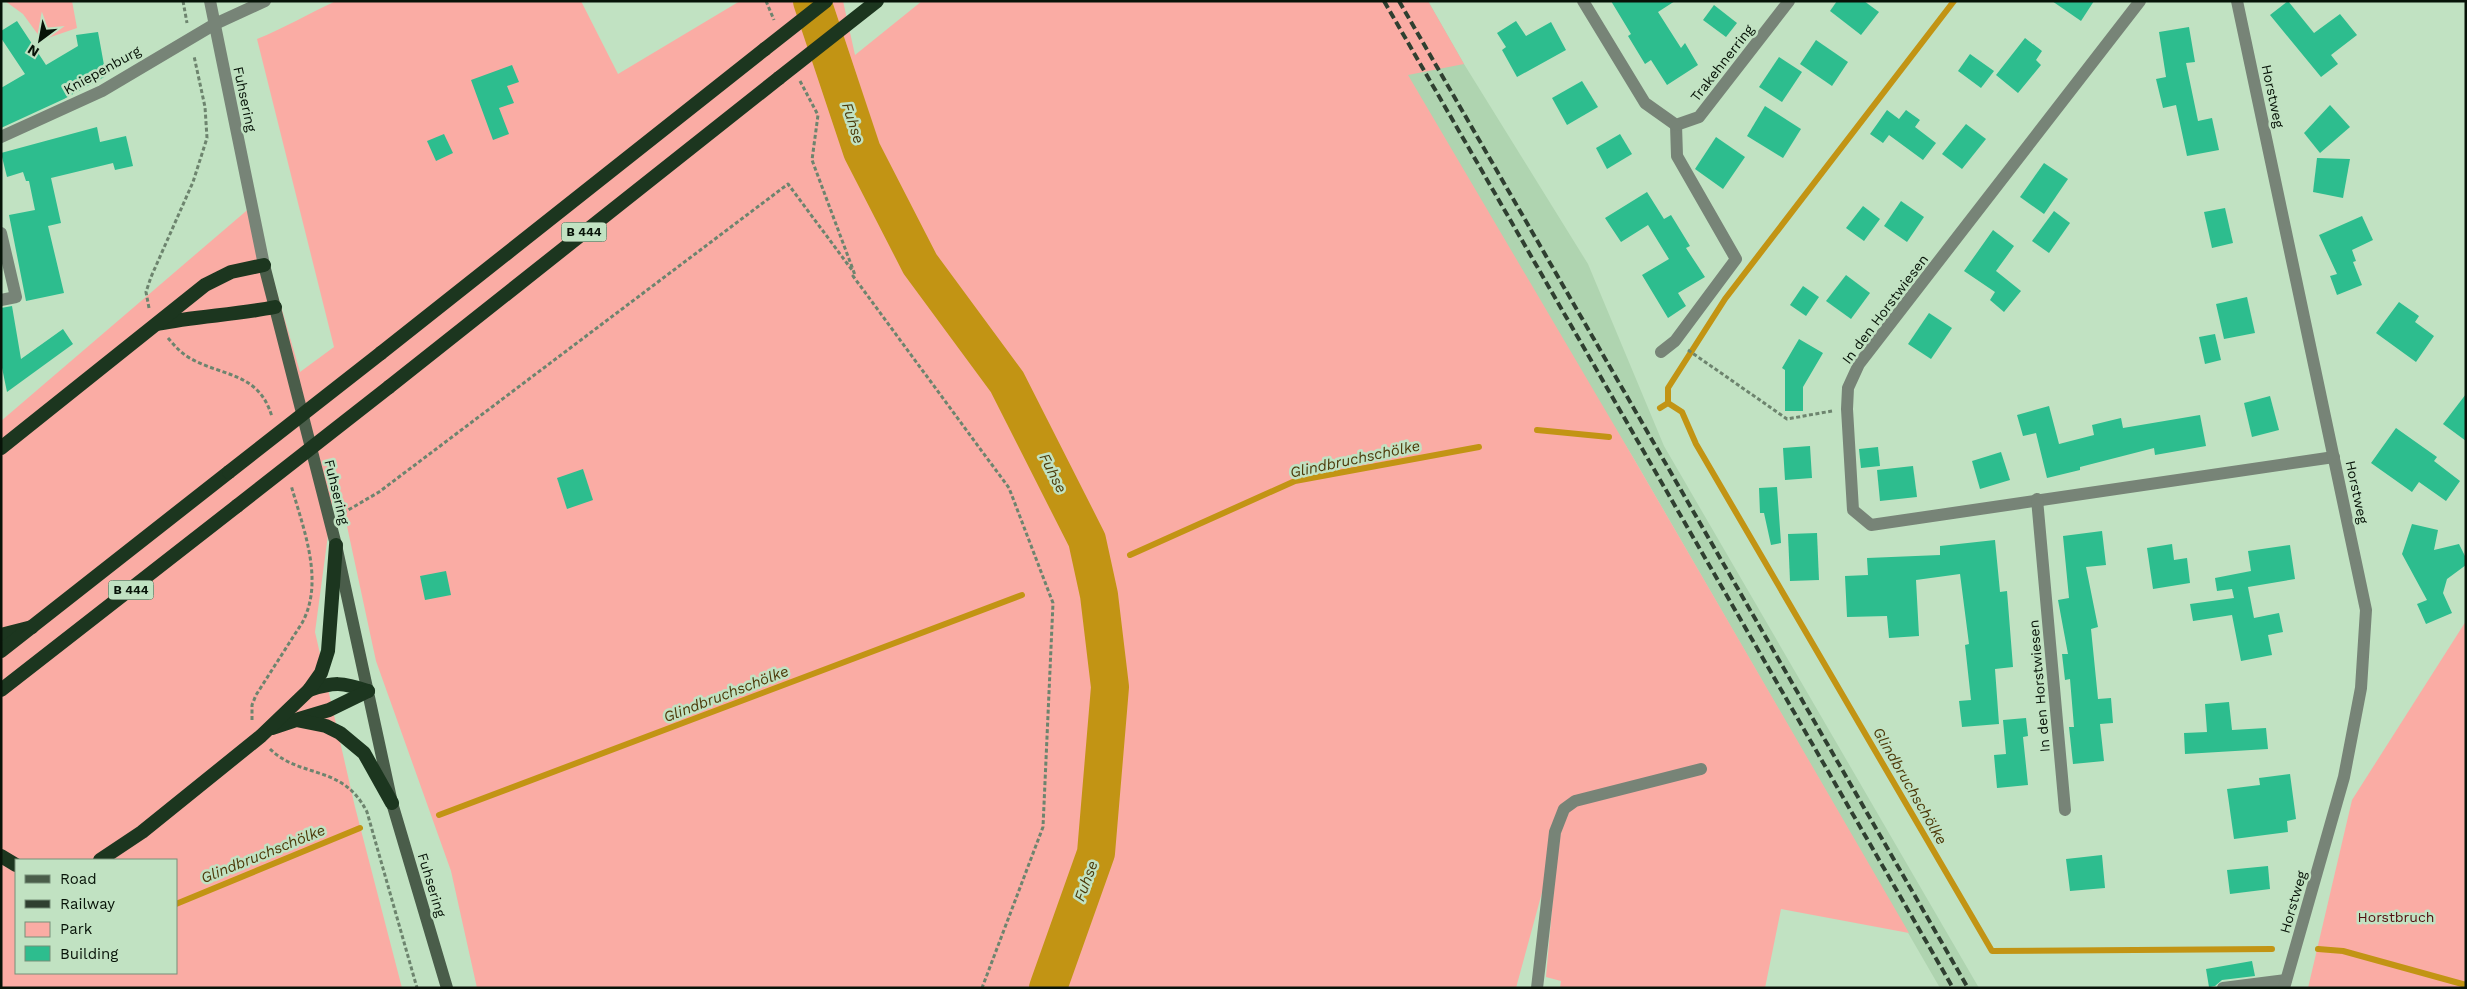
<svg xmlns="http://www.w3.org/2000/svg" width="2467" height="989" viewBox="0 0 2467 989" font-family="'Work Sans',sans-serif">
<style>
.built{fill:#afd4b0}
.green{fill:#faaca4;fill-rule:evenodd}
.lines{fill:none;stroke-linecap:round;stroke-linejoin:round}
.stream{stroke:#c29414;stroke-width:6}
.river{stroke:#c29414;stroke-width:38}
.building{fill:#2dbd8e}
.path{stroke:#6d846e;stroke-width:3;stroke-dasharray:4 2.5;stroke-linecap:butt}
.service{stroke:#778477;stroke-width:12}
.minor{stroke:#778477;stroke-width:12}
.tertiary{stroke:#778477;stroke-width:12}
.secondary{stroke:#4a5d4a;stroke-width:12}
.trunk{stroke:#1c361f;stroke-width:14}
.rail{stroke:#2f3f30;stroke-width:4;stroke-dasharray:8 4;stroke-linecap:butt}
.trunk-bridge{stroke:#1c361f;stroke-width:14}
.labels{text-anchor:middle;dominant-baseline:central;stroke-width:5;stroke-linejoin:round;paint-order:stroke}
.shield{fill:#c1e2c2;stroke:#3f5140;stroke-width:1}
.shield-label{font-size:12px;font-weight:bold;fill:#071308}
.street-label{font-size:14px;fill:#071308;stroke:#c1e2c2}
.park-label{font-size:14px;fill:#510b0d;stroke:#c1e2c2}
.water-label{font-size:15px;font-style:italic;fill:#4d3a0a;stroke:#c1e2c2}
</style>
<rect width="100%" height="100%" fill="#c1e2c2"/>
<path class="built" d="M1353,1H1428L1464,64L1588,264L1664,446L1979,988H1940L1634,459Z"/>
<g class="green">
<path d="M5,1H72L77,28L42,40L23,14Z"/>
<path d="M336,1H581L618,74L740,1H843L855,55L922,1H1428L1464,64L1408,75L1634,459L1909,933L1781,909L1765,988H1560L1561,981L1546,977L1559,830L1516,988H477L451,871L376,661L336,475L315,632L355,807L402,988H1V421L252,206L300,372L334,347L257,39C285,28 309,13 336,1ZM16,860H176V973H16Z"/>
<path d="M2466,621V988H2308L2352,800Z"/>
</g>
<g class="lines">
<g class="stream">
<path d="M1668,403L1682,412L1696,444L1992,951L2272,949"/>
<path d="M1668,403V388L1725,299L1954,1"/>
<path d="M1660,408L1668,403"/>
<path d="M1537,430L1609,437"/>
<path d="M1130,555L1295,481L1479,447"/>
<path d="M439,815L1022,595"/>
<path d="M176,904L360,828"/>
<path d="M2318,949L2343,951L2466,985"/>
</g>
<path class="river" d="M812,1L862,151L920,264L1007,382L1087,540L1099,595L1110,687L1096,853L1048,988"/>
</g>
<g class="building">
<path d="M1611,1H1675L1658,12L1681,48L1685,43L1698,65L1667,85L1651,60L1645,64L1628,36L1631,34Z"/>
<path d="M1837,1H1864L1879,12L1861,35L1830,11Z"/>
<path d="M2052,1H2094L2081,21Z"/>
<path d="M2288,1L2314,33L2340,14L2357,35L2331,55L2338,64L2321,77L2270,15Z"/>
<path d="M1714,5L1737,23L1726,37L1703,20Z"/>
<path d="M17,21L46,65L78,46L76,35L98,32L106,76L64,99L1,128V88L25,74L1,38V31Z"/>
<path d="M1516,21L1526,36L1551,22L1566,50L1517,77L1502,50L1506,47L1497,33Z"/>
<path d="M2189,27L2195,62L2186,63L2198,121L2212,118L2219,150L2187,156L2176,105L2163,108L2156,79L2166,77L2159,32Z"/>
<path d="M2025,38L2042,51L2036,60L2041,65L2018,93L1996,75Z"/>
<path d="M1816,40L1848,62L1832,86L1800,64Z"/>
<path d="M1970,54L1994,71L1981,88L1958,71Z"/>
<path d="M1779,57L1802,72L1782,102L1759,87Z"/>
<path d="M512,65L519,82L507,86L514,103L499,108L509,134L493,140L471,80Z"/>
<path d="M1582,81L1598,107L1567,125L1552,98Z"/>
<path d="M2330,105L2350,127L2320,153L2304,133Z"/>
<path d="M1765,106L1801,129L1783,158L1747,136Z"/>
<path d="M1887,110L1899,119L1906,110L1920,120L1915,127L1936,143L1923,160L1889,135L1883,143L1870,134Z"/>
<path d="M1966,124L1986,139L1962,169L1942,154Z"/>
<path d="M97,127L100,142L126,136L133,166L115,170L113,163L51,178L61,223L48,226L64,293L26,301L9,215L35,210L29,181H26L23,172L7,177L1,153Z"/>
<path d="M444,134L453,153L436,161L427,141Z"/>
<path d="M1620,134L1632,154L1607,169L1596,148Z"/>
<path d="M1716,137L1745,157L1723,189L1695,169Z"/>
<path d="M2317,158L2350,159L2343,198L2313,192Z"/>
<path d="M2044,163L2068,179L2044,214L2020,197Z"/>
<path d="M1647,192L1664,219L1671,215L1690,246L1686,248L1705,277L1678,293L1686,306L1668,318L1642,275L1669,259L1648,225L1621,242L1605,218Z"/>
<path d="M1901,201L1924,217L1907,242L1884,226Z"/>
<path d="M1863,206L1880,219L1864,241L1846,228Z"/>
<path d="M2225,208L2233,243L2212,248L2204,212Z"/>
<path d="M2054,211L2070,223L2049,253L2032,241Z"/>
<path d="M2362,216L2373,240L2352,250L2356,261L2353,262L2362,285L2337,295L2330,276L2337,274L2319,235Z"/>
<path d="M1993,230L2014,246L1996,271L2021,291L2004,312L1990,300L1995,292L1964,271Z"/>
<path d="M1846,275L1870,293L1851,319L1826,301Z"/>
<path d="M1803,286L1819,297L1806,316L1790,305Z"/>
<path d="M2247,297L2255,333L2224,339L2216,304Z"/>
<path d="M2399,302L2419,316L2415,322L2434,336L2416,362L2376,333Z"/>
<path d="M12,306L21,359L63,329L73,344L7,392L1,363V308Z"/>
<path d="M1929,313L1952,328L1931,359L1908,344Z"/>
<path d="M2215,334L2221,360L2205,364L2199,337Z"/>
<path d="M1799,339L1823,353L1803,387V411H1785V370L1782,368Z"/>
<path d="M2466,394V441L2443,424Z"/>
<path d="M2270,396L2279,430L2252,437L2244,403Z"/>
<path d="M2049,406L2059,444L2094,435L2092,425L2121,418L2123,428L2200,415L2206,446L2155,455L2154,448L2080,467V470L2047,478L2036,433L2023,436L2017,415Z"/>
<path d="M2396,428L2437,457L2434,461L2460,481L2446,501L2419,482L2412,492L2371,463Z"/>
<path d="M1810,446L1812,478L1785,480L1783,448Z"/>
<path d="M1878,447L1880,466L1861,468L1859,449Z"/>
<path d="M2001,452L2010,480L1980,489L1972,461Z"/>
<path d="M1913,466L1917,497L1880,501L1877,470Z"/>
<path d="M583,469L593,500L567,509L557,478Z"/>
<path d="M1777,487L1781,543L1771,545L1764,513H1760L1759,488Z"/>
<path d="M2412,524L2438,530L2434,550L2459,544L2466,558V565L2447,579L2443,593L2452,613L2426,624L2417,604L2427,600L2402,554Z"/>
<path d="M2102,531L2106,565L2086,567L2098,627L2091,629L2098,699L2111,698L2113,723L2100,724L2104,761L2073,764L2069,727H2074L2070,679L2065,680L2062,654H2068L2058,600L2069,598L2063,536Z"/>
<path d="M1817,533L1819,580L1790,581L1788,534Z"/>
<path d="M1995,540L2000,592L2007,591L2013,667L1995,669L1999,724L1962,727L1959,701L1971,700L1965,645L1969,644L1960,574L1916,580L1919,636L1889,638L1887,616L1847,617L1845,576L1868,575L1867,558L1940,555V546Z"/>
<path d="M2172,544L2174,560L2187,558L2190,583L2153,589L2147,548Z"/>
<path d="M2290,545L2295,579L2248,587L2254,618L2279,613L2283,632L2268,635L2272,655L2241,661L2232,615L2193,621L2190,604L2234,598L2232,589L2217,591L2215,578L2251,571L2248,551Z"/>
<path d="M446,571L451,595L425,600L420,576Z"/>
<path d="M2229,702L2232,730L2266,728L2268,749L2185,754L2184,733L2207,732L2205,704Z"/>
<path d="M2026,718L2028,736L2023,737L2028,785L1997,788L1994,755L2006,754L2003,720Z"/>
<path d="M2290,774L2296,819L2287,821L2288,832L2234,839L2227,789L2260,785L2259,778Z"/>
<path d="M2102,855L2105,888L2070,891L2066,859Z"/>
<path d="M2268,866L2270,889L2230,894L2227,870Z"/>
<path d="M2252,961L2255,976L2222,980L2215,986L2209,987L2206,969Z"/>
</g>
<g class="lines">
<g class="path">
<path d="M183,1L187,23"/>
<path d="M766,1L774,20"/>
<path d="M800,81L818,115L812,160L855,275L853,276L1009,488L1053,603L1043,827L982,988"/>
<path d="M149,308L146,292L151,277L193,182L207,138L205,107L194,56"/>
<path d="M168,338C174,345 180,352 188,357C221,377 259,371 272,417"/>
<path d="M1688,350L1787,419L1832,411"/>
<path d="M343,513L379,492L788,184L852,270"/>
<path d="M252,720V705L256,695L302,623C325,581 303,528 291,485"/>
<path d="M270,749C301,779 343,764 367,812L417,988"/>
</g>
<g class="service">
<path d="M215,24L265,1"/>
<path d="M1,233L16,297L1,300"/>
<path d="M1661,352L1675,341L1736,259L1677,156L1676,125"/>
<path d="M1537,988L1555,832L1564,809L1575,801L1701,769"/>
<path d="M2223,988L2286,980"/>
</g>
<g class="minor">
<path d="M1583,1L1645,103L1676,125L1699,117L1789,1"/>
<path d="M2140,1L1859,364L1848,388L1847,409L1853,510L1871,525L2334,457"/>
<path d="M2237,1L2366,610L2361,688L2344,777L2284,988"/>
<path d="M1,137L102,91L215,24"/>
<path d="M2037,499L2065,810"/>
</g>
<path class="tertiary" d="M210,1L264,265"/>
<path class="secondary" d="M264,265L336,545L392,803L447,988"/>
<g class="trunk">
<path d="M157,324C196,316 235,315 275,307"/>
<path d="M381,353L765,49"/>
<path d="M389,387L779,78"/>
<path d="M1,448L205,285L231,272L264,265"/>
<path d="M1,635L32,627"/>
<path d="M1,651L229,472"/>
<path d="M1,690L237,506"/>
<path d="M309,690C334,682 342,682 368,691"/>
<path d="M299,719L329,710L368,691"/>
<path d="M272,728L296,720L326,726L340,733L364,753L392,803"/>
<path d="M1,856L16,865"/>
<path d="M100,860L142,832L261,736L309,690L321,673L328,651L336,545"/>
</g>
<g class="rail">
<path d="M1384,1L1953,988"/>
<path d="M1399,1L1968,988"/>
</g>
<g class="trunk-bridge">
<path d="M765,49L826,1"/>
<path d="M779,78L877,1"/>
<path d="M229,472L381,353"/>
<path d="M237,506L389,387"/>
</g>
</g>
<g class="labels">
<g class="shield">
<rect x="561.5" y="222.5" width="45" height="19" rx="4"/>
<rect x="108.5" y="580.5" width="45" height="19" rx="4"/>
</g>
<g class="shield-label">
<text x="584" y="232">B 444</text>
<text x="131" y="590">B 444</text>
</g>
<g class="street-label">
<text transform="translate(1722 63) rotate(-52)">Trakehnerring</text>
<text transform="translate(102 70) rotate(-29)">Kniepenburg</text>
<text transform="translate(2273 96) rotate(78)">Horstweg</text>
<text transform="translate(245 99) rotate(78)">Fuhsering</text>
<text transform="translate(1885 309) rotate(-53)">In den Horstwiesen</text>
<text transform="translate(337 492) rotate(76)">Fuhsering</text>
<text transform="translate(2357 492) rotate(78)">Horstweg</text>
<text transform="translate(2039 686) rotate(-95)">In den Horstwiesen</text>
<text transform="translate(432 885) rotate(73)">Fuhsering</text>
<text transform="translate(2293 902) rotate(-74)">Horstweg</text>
</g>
<g class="park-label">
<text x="2396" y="917">Horstbruch</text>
</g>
<g class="water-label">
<text transform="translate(853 123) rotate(72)">Fuhse</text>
<text transform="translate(1355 459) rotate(-12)">Glindbruchschölke</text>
<text transform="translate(1053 473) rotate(63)">Fuhse</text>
<text transform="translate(726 694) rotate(-21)">Glindbruchschölke</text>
<text transform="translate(1910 786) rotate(60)">Glindbruchschölke</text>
<text transform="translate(263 854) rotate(-22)">Glindbruchschölke</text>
<text transform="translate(1086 881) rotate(-70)">Fuhse</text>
</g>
</g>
<rect width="2467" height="989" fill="none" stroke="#071308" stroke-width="5"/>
<rect x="15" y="859" width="162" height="115" fill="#c1e2c2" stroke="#778f78"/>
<rect x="25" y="875" width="25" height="8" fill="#4a5d4a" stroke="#778f78"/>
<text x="60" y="884" font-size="15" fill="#071308">Road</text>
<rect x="25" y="900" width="25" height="8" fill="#2f3f30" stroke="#778f78"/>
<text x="60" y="909" font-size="15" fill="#071308">Railway</text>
<rect x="25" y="922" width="25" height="15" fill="#faaca4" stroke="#778f78"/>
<text x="60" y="934" font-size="15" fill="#071308">Park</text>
<rect x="25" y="946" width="25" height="15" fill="#2dbd8e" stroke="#778f78"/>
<text x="60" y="959" font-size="15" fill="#071308">Building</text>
<g transform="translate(40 40) rotate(212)" stroke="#c1e2c2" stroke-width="4" paint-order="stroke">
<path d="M0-4L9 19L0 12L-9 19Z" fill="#071308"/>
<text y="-8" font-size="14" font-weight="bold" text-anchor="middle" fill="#071308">N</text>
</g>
</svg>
